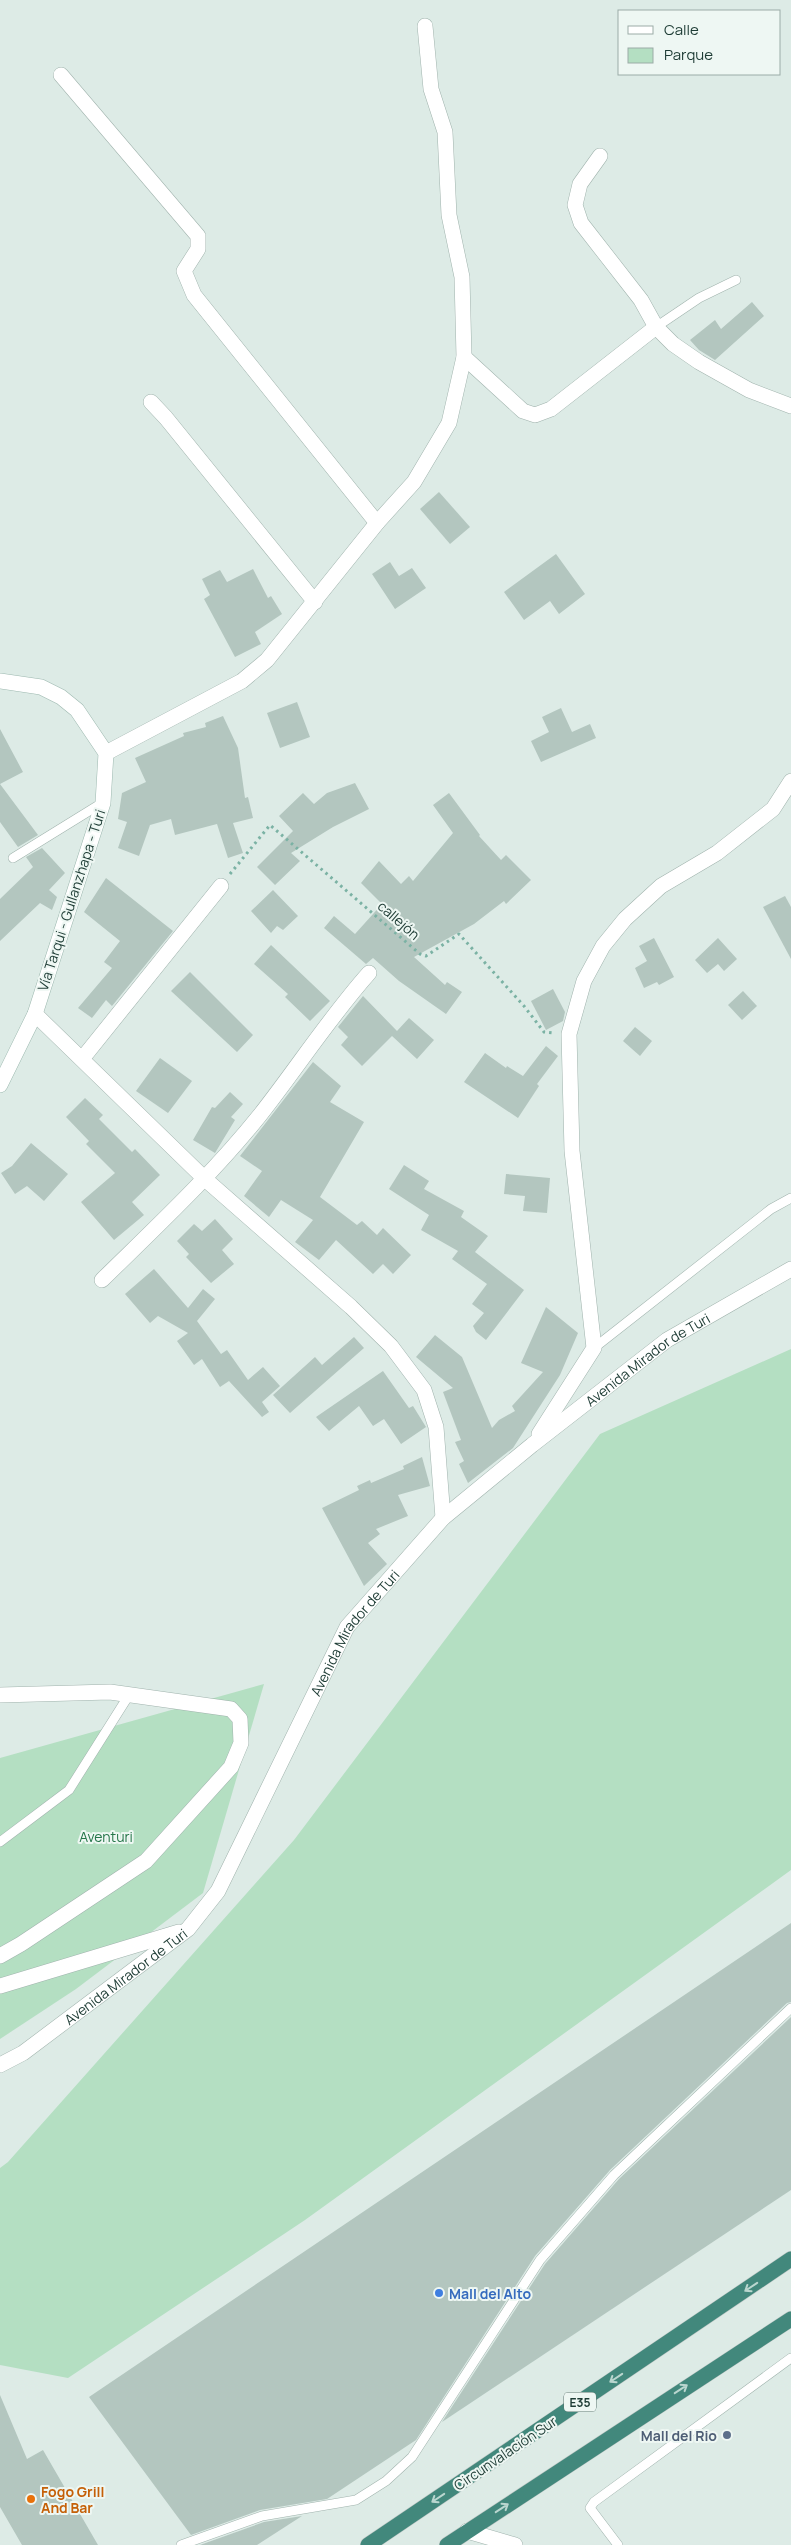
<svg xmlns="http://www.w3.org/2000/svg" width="791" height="2545" viewBox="0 0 791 2545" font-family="Manrope,sans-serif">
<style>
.green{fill:#b4dfc2}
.building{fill:#b3c6bf}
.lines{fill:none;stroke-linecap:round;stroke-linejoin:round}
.service-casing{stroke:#a0b3ad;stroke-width:10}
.minor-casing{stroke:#a0b3ad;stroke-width:16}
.secondary-casing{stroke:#9cb8af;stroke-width:16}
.trunk-casing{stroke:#c0c8c6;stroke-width:16}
.path{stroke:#7bb2a4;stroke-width:3;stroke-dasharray:2.5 4;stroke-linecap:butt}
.service{stroke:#fff;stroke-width:9}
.minor{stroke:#fff;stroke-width:15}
.secondary{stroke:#fff;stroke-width:15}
.trunk{stroke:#42887c;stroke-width:15}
.oneway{stroke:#bad6cf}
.shop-dot{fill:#3f7fe0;stroke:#eef7f3;stroke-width:2}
.service-dot{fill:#5c6f8a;stroke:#eef7f3;stroke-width:2}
.food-dot{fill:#e8710a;stroke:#eef7f3;stroke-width:2}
.labels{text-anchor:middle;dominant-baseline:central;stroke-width:4;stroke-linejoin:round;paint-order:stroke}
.shield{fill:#eef7f3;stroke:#5c746e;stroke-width:1}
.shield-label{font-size:12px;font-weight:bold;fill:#1e3c35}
.street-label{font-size:14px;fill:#1e3c35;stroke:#eef7f3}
.park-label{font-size:14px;fill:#257649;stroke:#eef7f3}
.shop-label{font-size:14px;font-weight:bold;fill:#366cbe;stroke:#eef7f3;text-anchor:start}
.service-label{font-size:14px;font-weight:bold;fill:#4e5e75;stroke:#eef7f3;text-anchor:end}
.food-label{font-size:14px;font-weight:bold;fill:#c56008;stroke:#eef7f3;text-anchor:start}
</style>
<rect width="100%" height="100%" fill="#ddebe6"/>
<g class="green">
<path d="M791,1349V1870L305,2220L68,2378L0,2365V2168L8,2162L294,1840L600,1434Z"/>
<path d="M264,1684L203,1893L76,1989L0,2039V1758Z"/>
</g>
<g class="building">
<path d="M752,302L764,316L715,360L699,350L690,340L715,320L721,329Z"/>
<path d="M439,492L470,527L450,544L420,509Z"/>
<path d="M556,554L585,594L559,614L550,601L524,620L504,592Z"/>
<path d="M390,562L399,576L412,568L426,588L395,609L372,574Z"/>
<path d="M253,569L268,598L271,596L282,614L255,632L261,644L235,657L204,599L210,595L202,579L220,570L227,582Z"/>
<path d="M297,702L310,737L280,748L267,713Z"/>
<path d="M561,708L572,732L590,724L596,738L541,762L531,741L549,732L542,717Z"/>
<path d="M223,716L238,748L245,798L248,797L253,818L233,823L243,853L228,858L217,824L175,835L171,819L150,825L139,856L118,848L127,822L118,819L122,793L146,782L135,758L184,736L183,733L206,727L205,723Z"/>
<path d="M0,729L23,772L0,784L38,835L18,847L0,822Z"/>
<path d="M355,783L369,809L333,827L291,853L300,861L275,885L257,867L293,831L279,816L303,793L314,804L327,793Z"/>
<path d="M449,793L480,835L479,836L501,860L506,855L531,880L506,904L504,901L474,924L414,957L445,985L447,982L462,992L446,1014L399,981L373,958L366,964L324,928L334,916L355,934L382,904L361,883L379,861L401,884L409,876L413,881L453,833L433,805Z"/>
<path d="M42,848L65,873L49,890L57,897L52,910L40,903L0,941V899L33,867L26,857Z"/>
<path d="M106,878L173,931L112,1006L106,1000L92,1018L78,1008L112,968L104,962L120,941L84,912Z"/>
<path d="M273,890L298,916L283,930L277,926L271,933L251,911Z"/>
<path d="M785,896L791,907V959L763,907Z"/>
<path d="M654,938L674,977L659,985L657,982L644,988L635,968L647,961L639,946Z"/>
<path d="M718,938L737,959L724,971L718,964L707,973L695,960Z"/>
<path d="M271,945L330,1001L310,1021L285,997L288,994L254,964Z"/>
<path d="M190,972L253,1035L237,1052L171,991Z"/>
<path d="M553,989L565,1012L563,1021L546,1030L531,1001Z"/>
<path d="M743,991L757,1006L742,1020L728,1005Z"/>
<path d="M363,996L397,1031L409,1018L434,1040L417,1059L392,1036L362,1066L341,1045L348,1037L338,1027Z"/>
<path d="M635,1027L652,1041L640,1056L623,1041Z"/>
<path d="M546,1046L558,1056L537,1084L539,1086L518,1118L464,1082L485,1053L506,1068L507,1066L523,1076Z"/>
<path d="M160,1058L192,1081L168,1113L136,1091Z"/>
<path d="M313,1062L341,1086L330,1102L364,1122L320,1197L357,1225L362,1221L377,1235L383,1228L411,1255L393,1274L383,1264L373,1274L336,1240L319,1260L295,1242L313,1220L281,1200L269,1217L244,1196L262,1171L240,1156Z"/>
<path d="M230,1092L243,1104L231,1117L235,1120L215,1153L193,1140L212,1107L215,1108Z"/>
<path d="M85,1098L103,1115L99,1119L132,1152L135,1149L160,1175L132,1202L144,1215L114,1240L81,1202L115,1173L86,1144L89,1141L66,1117Z"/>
<path d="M31,1143L68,1174L44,1201L27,1186L15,1194L1,1173L12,1166Z"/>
<path d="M404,1165L429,1181L424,1189L464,1211L461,1217L488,1236L475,1252L524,1290L486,1340L476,1332L473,1326L484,1313L472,1304L487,1284L452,1259L458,1251L421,1230L429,1215L389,1189Z"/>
<path d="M506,1174L550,1178L547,1213L523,1211L525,1196L504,1194Z"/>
<path d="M215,1219L233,1239L222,1250L234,1264L211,1283L186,1257L189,1254L177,1241L194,1224L202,1231Z"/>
<path d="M154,1269L188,1308L203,1289L215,1299L197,1321L221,1354L227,1350L248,1380L263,1367L280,1386L262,1402L269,1412L262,1417L229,1381L220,1387L202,1359L194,1365L177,1341L188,1333L158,1316L150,1323L125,1294Z"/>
<path d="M546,1307L578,1333L560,1375L513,1448L468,1483L459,1464L464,1461L455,1442L461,1440L443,1392L453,1388L416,1357L435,1335L462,1357L492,1428L499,1420L515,1411L512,1406L543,1372L521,1363Z"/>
<path d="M354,1337L364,1348L290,1413L273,1395L315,1357L322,1365Z"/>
<path d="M383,1371L409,1408L413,1406L426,1427L401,1444L384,1419L373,1426L359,1406L329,1431L316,1417Z"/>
<path d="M422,1457L430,1486L398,1495L408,1516L376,1529L380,1534L368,1543L387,1564L364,1586L322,1508L359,1490L357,1486L370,1480L371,1483L404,1469L403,1466Z"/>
<path d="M791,1923V2002L787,2003L610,2170L535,2256L416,2440L327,2499L260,2510L191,2535L89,2397Z"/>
<path d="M791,2017V2190L442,2422L545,2264L619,2179Z"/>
<path d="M0,2395L27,2459L43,2450L98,2545H22L0,2507Z"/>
<path d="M302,2516L257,2545H200L264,2522Z"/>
</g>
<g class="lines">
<g class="service-casing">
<g id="service">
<path d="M656,327L699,298L736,280"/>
<path d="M13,858L102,803"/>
<path d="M594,1348L771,1209L791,1198"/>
<path d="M0,1842L69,1790L129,1695"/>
<path d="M181,2545L262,2516L356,2500L386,2481L412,2457L540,2260L614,2175L791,2008"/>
<path d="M618,2545L590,2508L594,2502L791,2358"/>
</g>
</g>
<g class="minor-casing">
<g id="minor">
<path d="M61,75L198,236V249L184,271L194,295L377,523"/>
<path d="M600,156L580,184L575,205L581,223L641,300L656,327L673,344L699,362L749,390L791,406"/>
<path d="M464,357L523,411L535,415L551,409L656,327"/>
<path d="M151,402L166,418L315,602"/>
<path d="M106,753L242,681L267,660L377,523L414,482L449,423L464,357L462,277L449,215L445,132L431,89L425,26"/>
<path d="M35,1014L205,1179L351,1307L391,1346L424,1390L436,1427L443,1518"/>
<path d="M82,1059L221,886"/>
<path d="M102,1280C156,1227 212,1175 260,1115C297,1068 329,1018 369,973"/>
<path d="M539,1434L594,1348L572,1151L569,1034L584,981L603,946L625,919L661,886L717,853L773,809L791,781"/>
<path d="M0,1695L110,1692L231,1709L240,1719L241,1743L231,1767L146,1861L21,1944L0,1956"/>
<path d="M0,1986L179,1932"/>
<path id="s1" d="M0,2065L23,2053L188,1929L218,1891L347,1627L443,1518L532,1445L667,1340L791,1269"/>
<path d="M467,2531L515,2545"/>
</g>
</g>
<g class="secondary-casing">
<path id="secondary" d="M0,681L41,687L61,697L77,710L106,753L103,803L35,1014L0,1085"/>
</g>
<g class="trunk-casing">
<g id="trunk">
<path d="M368,2545L791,2259"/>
<path d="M447,2545L791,2319"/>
</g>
</g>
<path class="path" d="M230,874L270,825L420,954L426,956L459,934L524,1006L544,1032L553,1033"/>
<use href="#service" class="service"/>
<use href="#minor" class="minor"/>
<use href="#secondary" class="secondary"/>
<use href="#trunk" class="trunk"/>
</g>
<defs><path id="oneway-shaft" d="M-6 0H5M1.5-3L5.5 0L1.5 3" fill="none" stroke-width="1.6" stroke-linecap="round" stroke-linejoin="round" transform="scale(1.25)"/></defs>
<g class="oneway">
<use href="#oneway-shaft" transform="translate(751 2287) rotate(146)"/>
<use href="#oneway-shaft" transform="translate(616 2378) rotate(146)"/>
<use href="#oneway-shaft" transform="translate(681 2389) rotate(-33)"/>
<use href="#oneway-shaft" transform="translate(438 2498) rotate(146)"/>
<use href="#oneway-shaft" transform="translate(502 2508) rotate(-33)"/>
</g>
<circle class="shop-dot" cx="439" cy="2293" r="5"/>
<circle class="service-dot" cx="727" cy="2435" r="5"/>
<circle class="food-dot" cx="31" cy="2499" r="5"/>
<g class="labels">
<rect class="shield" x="564" y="2392.5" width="32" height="19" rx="4"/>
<g class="shield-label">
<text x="580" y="2402">E35</text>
</g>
<g class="street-label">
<text transform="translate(71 900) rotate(-72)">Vía Tarqui - Gullanzhapa - Turi</text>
<text transform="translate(399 920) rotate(41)">callejón</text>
<text stroke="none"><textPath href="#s1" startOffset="979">Avenida Mirador de Turi</textPath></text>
<text stroke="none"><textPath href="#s1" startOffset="574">Avenida Mirador de Turi</textPath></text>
<text stroke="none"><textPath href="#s1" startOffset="154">Avenida Mirador de Turi</textPath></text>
<text transform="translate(505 2453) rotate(-34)">Circunvalación Sur</text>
</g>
<g class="park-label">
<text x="106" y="1836">Aventuri</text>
</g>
<g class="shop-label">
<text x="449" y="2293">Mall del Alto</text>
</g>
<g class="service-label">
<text x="717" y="2435">Mall del Rio</text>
</g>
<g class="food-label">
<text x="41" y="2491">Fogo Grill<tspan x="41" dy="16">And Bar</tspan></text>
</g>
</g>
<rect x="618" y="10" width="162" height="65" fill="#eef7f3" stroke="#9baca7"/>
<rect x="628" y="26" width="25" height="8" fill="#ffffff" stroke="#9baca7"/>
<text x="664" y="35" font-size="15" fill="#1e3c35">Calle</text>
<rect x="628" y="48" width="25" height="15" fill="#b4dfc2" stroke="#9baca7"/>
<text x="664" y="60" font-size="15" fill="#1e3c35">Parque</text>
</svg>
